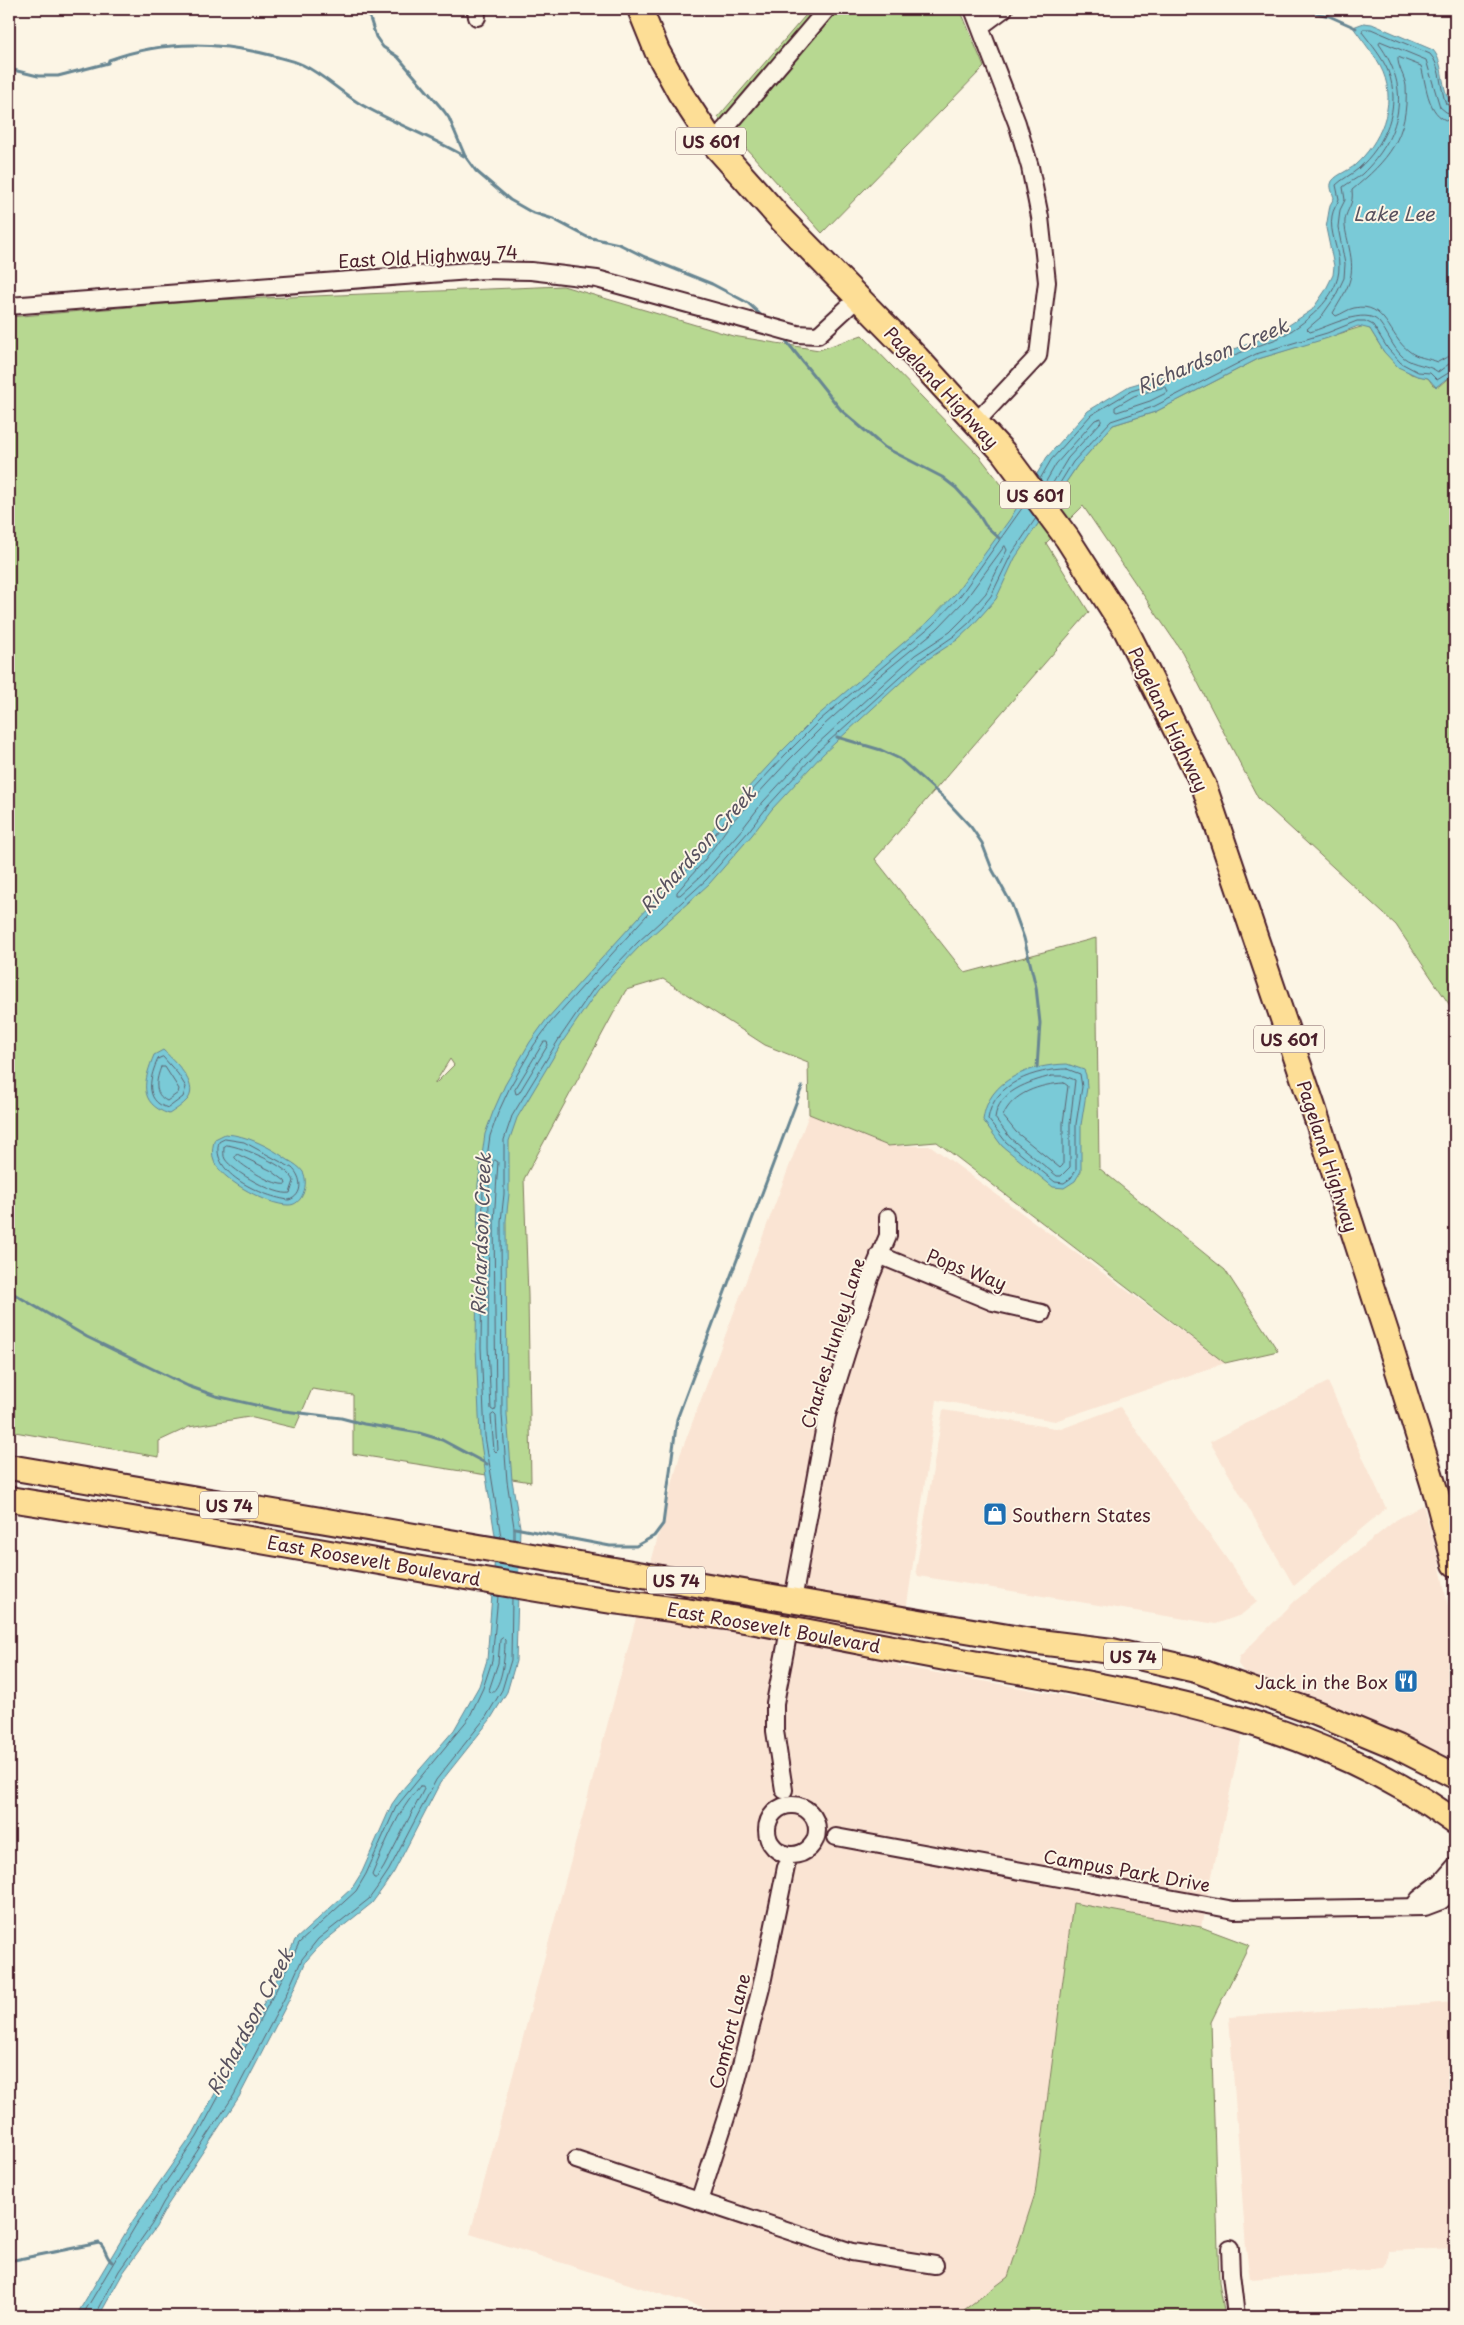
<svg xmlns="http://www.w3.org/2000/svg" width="1464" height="2325" viewBox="0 0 1464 2325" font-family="'Playpen Sans',sans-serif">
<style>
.built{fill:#fae4d3}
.green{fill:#b7d891;stroke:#807c5e;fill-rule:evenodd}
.water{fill:#7acad7;stroke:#678692}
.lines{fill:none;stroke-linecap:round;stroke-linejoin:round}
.shore{stroke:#5d6370;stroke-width:1}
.stream{stroke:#678692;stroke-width:3}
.minor-casing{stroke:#4a1f2b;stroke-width:20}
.highway-casing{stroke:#4a1f2b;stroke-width:28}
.minor{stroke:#fcf5e5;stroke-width:16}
.highway{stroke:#fdde96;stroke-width:24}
.labels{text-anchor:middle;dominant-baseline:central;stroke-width:4;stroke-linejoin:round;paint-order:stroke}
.shield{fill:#fcf5e5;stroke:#7f5f63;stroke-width:1}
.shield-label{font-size:16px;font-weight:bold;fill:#4a1f2b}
.street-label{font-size:18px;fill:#4a1f2b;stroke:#fcf5e5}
.poi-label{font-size:18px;fill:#4a1f2b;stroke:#fcf5e5;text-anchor:start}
.water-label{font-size:19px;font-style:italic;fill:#58525f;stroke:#fcf5e5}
</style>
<rect width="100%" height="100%" fill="#fcf5e5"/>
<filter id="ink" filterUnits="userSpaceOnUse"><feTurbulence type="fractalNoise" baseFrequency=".02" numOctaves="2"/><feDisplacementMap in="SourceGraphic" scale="10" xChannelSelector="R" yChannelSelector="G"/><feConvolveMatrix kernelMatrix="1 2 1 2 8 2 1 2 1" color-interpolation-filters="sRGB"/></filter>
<g filter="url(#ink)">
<g class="built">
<path d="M809,1114L888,1146H931L1225,1363L1055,1421L937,1400L898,1666L1140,1709L1243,1731L1201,1927L1073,1903L1035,2194L1008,2277L956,2316H730L470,2234L680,1455Z"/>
<path d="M1328,1382L1386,1508L1294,1586L1210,1442Z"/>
<path d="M1120,1407L1257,1602L1241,1615L1216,1624L918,1576L916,1570L943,1410L1061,1429Z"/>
<path d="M1423,1505L1438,1557L1455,1640V1763L1351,1713L1247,1676L1238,1664L1239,1657L1295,1601L1396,1520Z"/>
<path d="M1455,2002V2248L1389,2251L1387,2263L1383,2269L1250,2279L1246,2249L1229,2017Z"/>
</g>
<g class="green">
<path d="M811,9H960L984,67L822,233L718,117Z"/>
<path d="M563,286L733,336L819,350L862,335L980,457L1035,528L1077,466L1113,425L1155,412L1258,359L1364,326L1370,329L1384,352L1411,374L1428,378L1433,385L1439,386L1455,372V1013L1396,925L1258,798L1182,652L1083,506L1046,543L1089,612L875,859L965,973L1096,938L1099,1168L1225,1270L1278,1351L1225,1363L937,1142L888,1146L809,1114L808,1062L765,1045L663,979L626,990L524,1179L528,1296L531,1482L353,1454V1395L312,1389L295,1428L249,1417L189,1427L159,1441V1457L9,1431V317L214,300ZM450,1059L454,1065L435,1084V1083Z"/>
<path d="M1073,1903L1201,1927L1249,1945L1211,2022L1219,2282L1225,2316H956L1008,2277L1035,2194Z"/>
</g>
<g class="water">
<path d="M1364,23L1372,24L1433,50C1446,64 1439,96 1455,104V372L1436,387L1428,378L1417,376L1398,367L1384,352L1370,329L1358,326L1328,338L1258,359L1155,412L1113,425L1077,466L1015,558L996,599L972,626L957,640L922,663L823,754L772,809L752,835L709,884L641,945L598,990L563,1041L517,1118L509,1141V1194L506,1220L507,1415L512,1480L520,1527L516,1661L507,1692L490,1720L440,1783L394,1872L383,1888L372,1903L322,1943L306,1961L289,2000L239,2097L167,2206L156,2227L123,2273L99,2316H76L132,2222L193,2134L279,1975L295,1940L352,1888L362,1872L392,1804L402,1790L454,1730L479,1686L487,1660L496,1542L480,1437L476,1347L478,1184L485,1134L493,1112L505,1085L530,1042L546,1020L695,855L722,816L780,753L816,717L929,621L956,593L1010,519L1047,457L1088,411L1129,386L1166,375L1277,333L1312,310L1325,291L1333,275L1334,266L1326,228L1330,205L1334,198C1333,194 1330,188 1331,184C1332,176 1349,171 1355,165C1380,143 1397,105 1383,72C1376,56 1363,42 1353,27Z"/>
<path d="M163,1050C174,1060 199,1084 188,1099C183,1105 175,1110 169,1114C137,1103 144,1080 154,1055Z"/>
<path d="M1067,1064L1084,1070L1086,1075L1087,1088L1081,1125V1171L1075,1181L1064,1188L1053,1187L1002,1146L983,1120C988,1079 1030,1065 1067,1064Z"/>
<path d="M225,1134C247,1135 270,1147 288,1160C293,1163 300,1167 303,1172C309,1183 303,1206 288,1205C268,1205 226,1182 216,1165C211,1158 212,1146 215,1139Z"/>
</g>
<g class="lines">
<g class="shore">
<path d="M1455,115L1446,112L1440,107L1426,60L1380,41L1379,44C1412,89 1401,137 1362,174C1357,179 1349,182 1343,187L1345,200L1340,210L1338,227L1345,264L1344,278L1335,297L1321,317L1307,329L1310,332C1328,327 1365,306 1379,322C1388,333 1392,347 1403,357C1414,366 1428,364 1438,372L1449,364L1455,363"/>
<path d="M1455,122C1427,121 1427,86 1421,66L1398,57C1397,66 1405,77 1406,86C1409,137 1388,160 1352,190C1354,205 1347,208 1345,220C1344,229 1348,239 1349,247C1356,278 1348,287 1333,313L1336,316C1342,314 1348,309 1354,308C1386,301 1389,337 1409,351C1417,358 1428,358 1438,362L1447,357L1455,356"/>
<path d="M1166,387L1168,392L1150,401L1117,412L1115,411V407L1134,396Z"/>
<path d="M1040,479L1051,460L1091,415L1131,391L1168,380L1279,338C1303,325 1340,298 1339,266C1339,249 1329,233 1332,216C1333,209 1337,205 1339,199L1336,185C1342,179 1351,175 1358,169C1385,145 1402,107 1388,71C1382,57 1372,45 1362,32L1363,29H1371L1430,54C1441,65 1440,89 1446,104L1455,108"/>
<path d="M1044,485L1056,464L1095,420L1101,418V422L1068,458L1048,491"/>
<path d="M1052,496L1073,462L1111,421L1153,407L1256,354L1327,333L1357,321H1365L1373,325L1388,349L1401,363L1418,372L1430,373L1437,380L1455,369"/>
<path d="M1005,546L1007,550L986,593L964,618L950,632L915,655L815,746L763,802L743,828L701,876L680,895H677V892L703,862L731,823L789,760L824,725L872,682L937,629L965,600Z"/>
<path d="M544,1042H547L548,1045L519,1093L516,1094L515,1090Z"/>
<path d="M163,1057L178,1074L186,1087L183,1097L168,1108C143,1101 150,1076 158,1059Z"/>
<path d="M161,1067H165L179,1089L178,1093L167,1101C153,1094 156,1080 161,1067Z"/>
<path d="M1067,1069L1080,1074L1082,1087L1076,1124V1170L1071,1178L1064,1183L1055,1182L1006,1142L988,1119C993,1083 1036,1069 1067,1069Z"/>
<path d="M1051,1076H1065L1075,1080L1070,1124V1167L1061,1176H1057L1010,1138L995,1118C998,1091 1029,1082 1051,1076Z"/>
<path d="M1064,1083L1068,1086L1063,1123V1165L1060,1168L1016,1132L1003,1116C1012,1093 1040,1084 1064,1083Z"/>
<path d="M225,1139L244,1142L292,1168C302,1177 304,1195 289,1200C264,1197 209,1174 219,1142Z"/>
<path d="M227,1145C243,1147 289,1166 294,1181L290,1193C276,1196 233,1172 225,1159C223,1156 224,1151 224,1147Z"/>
<path d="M237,1154L272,1171L285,1181L286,1184C275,1187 243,1167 235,1158Z"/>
<path d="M495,1160L498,1162L494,1221L496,1408L494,1411L491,1409L488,1347L489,1185L493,1162Z"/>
<path d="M494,1414L496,1416L498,1450L496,1452L494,1450L491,1416Z"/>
<path d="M501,1537L485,1436L481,1347L483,1185L490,1136L498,1113L510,1087L534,1045L550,1023L698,858L726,819L784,756L820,720L932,625L960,596L1025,504"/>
<path d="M514,1540V1527L507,1481L502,1415L501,1221L504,1194V1140L512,1116L559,1039L594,988L638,942L706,880L748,832L768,806L819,750L919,660L954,636L969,623L991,596L1011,555L1036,518"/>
<path d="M503,1638L505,1640C505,1654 503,1686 491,1693L489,1690L498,1663L500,1640Z"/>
<path d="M420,1786H423L424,1789L384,1867L377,1878H374L372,1875C385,1844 397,1812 420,1786Z"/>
<path d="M82,2316L136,2225L197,2137L283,1977L299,1943L356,1891L366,1874L396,1807L469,1718L483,1688L492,1661L498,1596"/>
<path d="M95,2316L119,2271L152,2224L163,2203L234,2095L285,1997L302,1959L318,1939L369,1899L379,1885L389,1870L436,1780L486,1717L502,1690L511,1660L512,1598"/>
</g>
<g class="stream">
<path d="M367,9L376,37L383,47L398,57L444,111L449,118L465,156L476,171L510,200L531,212L553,219L587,237L619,244L645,257L712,284L748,303L763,317"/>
<path d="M1301,9L1329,16L1356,28"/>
<path d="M9,69L38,76H58L108,63L109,60C162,40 215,41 270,55C280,58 293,60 303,65C324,75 341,93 362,105C396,124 431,137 464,156"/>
<path d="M783,337L841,410L884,447L942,477L956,488L976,510L985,525L1000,539"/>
<path d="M837,737L881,750L900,759L944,798L971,827L982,843L992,869L1012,905L1024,938L1036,987L1040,1023L1037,1068"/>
<path d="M9,1291L87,1337L188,1386L216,1396L277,1410L341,1418L364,1424L419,1433L442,1440L487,1464"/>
<path d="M515,1528L610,1546H636L654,1536L663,1524L677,1419L802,1087"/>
<path d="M9,2261L99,2243C106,2247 105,2257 112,2262"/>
</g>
<g class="minor-casing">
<g id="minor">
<path d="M476,9L477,17"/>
<path d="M973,9L1017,123L1030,167L1040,217L1047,282L1038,356L976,422"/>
<path d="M981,26L1004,9"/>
<path d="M713,143L827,9"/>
<path d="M9,306L483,270L531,271L597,279L797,334L818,335L858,298"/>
<path d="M879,1255L993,1302L1042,1313"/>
<path d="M793,1600L827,1415L870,1278L888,1236V1217"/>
<path d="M784,1790L775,1731V1703L789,1630"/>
<circle cx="792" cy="1830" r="25"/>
<path d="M836,1837L1234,1910L1425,1907L1441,1901L1455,1889"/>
<path d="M1414,1906L1419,1899L1441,1882L1455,1866"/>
<path d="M576,2160L852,2252L935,2265"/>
<path d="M699,2201L733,2096L761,1988L786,1867"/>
<path d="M1230,2248L1231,2274L1236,2316"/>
</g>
</g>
<g class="highway-casing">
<g id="highway">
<path d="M640,9L657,51L680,93L713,143L780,218L917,358L1003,452L1067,538L1126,630L1204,786L1314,1110L1387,1335L1436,1493L1455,1564"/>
<path d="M9,1467L1031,1641L1112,1651L1196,1670L1316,1713L1398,1747L1455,1776"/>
<path d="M9,1499C192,1527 373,1562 555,1592C612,1602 669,1608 726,1617C805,1630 883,1647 962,1661C1134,1692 1311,1716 1455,1822"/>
</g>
</g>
<use href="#minor" class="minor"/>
<use href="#highway" class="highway"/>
</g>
</g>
<defs>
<g id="shop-square" transform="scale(1.25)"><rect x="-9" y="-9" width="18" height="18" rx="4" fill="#1f6fb2" stroke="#fcf5e5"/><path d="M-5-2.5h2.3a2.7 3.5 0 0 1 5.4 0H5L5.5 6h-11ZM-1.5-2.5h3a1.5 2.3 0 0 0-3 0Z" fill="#fff"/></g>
<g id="restaurant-square" transform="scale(1.25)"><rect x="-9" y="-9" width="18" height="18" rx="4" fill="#1f6fb2" stroke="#fcf5e5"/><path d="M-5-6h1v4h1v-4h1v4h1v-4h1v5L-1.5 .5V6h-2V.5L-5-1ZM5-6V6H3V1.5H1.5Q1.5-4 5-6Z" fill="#fff"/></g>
</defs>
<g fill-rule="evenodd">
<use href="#shop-square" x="995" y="1514"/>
<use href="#restaurant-square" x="1406" y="1681"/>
</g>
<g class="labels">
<g class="shield">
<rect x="676" y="127.5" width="70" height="27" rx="4"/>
<rect x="1000" y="481.5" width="70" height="27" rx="4"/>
<rect x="1254" y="1025.5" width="70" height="27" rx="4"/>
<rect x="200" y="1491.5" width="58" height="27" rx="4"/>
<rect x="647" y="1566.5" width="58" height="27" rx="4"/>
<rect x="1104" y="1642.5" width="58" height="27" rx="4"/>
</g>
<g class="shield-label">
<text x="711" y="141">US 601</text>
<text x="1035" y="495">US 601</text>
<text x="1289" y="1039">US 601</text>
<text x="229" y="1505">US 74</text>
<text x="676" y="1580">US 74</text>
<text x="1133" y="1656">US 74</text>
</g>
<g class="street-label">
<text transform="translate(428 256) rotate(-3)">East Old Highway 74</text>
<text transform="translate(942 387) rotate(47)">Pageland Highway</text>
<text transform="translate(1169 719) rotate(64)">Pageland Highway</text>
<text transform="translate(1328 1156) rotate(72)">Pageland Highway</text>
<text transform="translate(967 1269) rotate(21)">Pops Way</text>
<text transform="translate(832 1343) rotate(-73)">Charles Hunley Lane</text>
<text transform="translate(374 1560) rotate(10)">East Roosevelt Boulevard</text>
<text transform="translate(774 1627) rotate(10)">East Roosevelt Boulevard</text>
<text transform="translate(1127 1870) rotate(10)">Campus Park Drive</text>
<text transform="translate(729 2031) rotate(-76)">Comfort Lane</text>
</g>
<g class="poi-label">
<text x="1012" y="1514">Southern States</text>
<text x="1388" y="1681" text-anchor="end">Jack in the Box</text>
</g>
<g class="water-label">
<text x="1394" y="213">Lake Lee</text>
<text transform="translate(1212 355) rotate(-23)">Richardson Creek</text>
<text transform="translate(697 849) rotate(-48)">Richardson Creek</text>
<text transform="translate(480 1234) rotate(-88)">Richardson Creek</text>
<text transform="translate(249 2021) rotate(-62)">Richardson Creek</text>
</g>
</g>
<rect width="1464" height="2325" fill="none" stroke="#fcf5e5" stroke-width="30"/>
<rect x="15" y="15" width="1434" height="2295" fill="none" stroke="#4a1f2b" stroke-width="2" filter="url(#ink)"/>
</svg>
